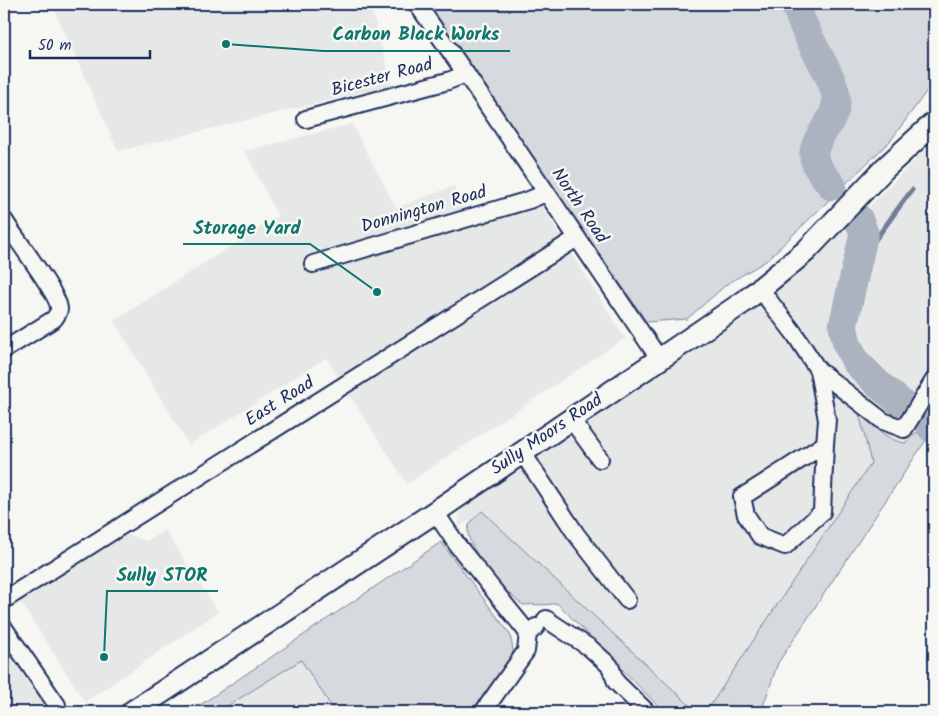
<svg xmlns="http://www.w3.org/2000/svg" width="938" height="716" viewBox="0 0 938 716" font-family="Kalam,sans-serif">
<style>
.built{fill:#e6e7e7}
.green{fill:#d6d9dd;stroke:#78849e}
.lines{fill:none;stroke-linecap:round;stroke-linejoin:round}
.stream{stroke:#717e99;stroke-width:5}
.river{stroke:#abb2c0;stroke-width:29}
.minor-casing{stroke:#1b2f5e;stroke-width:20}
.major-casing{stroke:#1b2f5e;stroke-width:25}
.minor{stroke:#f6f6f2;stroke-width:16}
.major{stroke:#f6f6f2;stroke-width:21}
.labels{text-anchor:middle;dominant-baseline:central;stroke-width:5;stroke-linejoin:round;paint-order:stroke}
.street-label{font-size:18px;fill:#1b2f5e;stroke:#f6f6f2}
.leader{fill:none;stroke:#0f766e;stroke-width:2}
.callout-dot{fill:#0f766e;stroke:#f6f6f2;stroke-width:2}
.callout-label{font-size:19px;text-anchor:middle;font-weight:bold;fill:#0f766e;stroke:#f6f6f2;stroke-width:5;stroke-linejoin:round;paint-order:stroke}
</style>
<rect width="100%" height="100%" fill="#f6f6f2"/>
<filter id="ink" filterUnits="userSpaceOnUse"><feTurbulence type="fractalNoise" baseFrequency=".02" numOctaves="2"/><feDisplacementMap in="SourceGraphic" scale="10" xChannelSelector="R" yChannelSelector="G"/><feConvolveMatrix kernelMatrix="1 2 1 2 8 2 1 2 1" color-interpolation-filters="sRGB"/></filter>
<g filter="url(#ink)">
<g class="built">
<path d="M52,4H370L392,85L118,151Z"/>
<path d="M352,124L396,208L454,186L463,211L531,189L625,338L407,484L326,358L189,445L114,321L278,216L245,151Z"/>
<path d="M934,140V418L922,436L917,432L905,443L897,442L882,433L859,413L871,462L706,712H697L482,512L458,528L460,513L471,498L757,302L866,210Z"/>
<path d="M165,530L218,612L85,702L20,601L127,535L147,541Z"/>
<path d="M4,642L45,705L34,712H4Z"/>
<path d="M291,645L335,712H190Z"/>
</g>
<g class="green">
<path d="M424,4H934V81L891,140L766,261L727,284L687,319L647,322Z"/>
<path d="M859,413C872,424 887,441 905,443L917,432L926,440L778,663L761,712H706L871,463Z"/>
<path d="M482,511L697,712H664L557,603C546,606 535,604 523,605C508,595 466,549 468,530C469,521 476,517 482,511Z"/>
<path d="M441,542L510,634L513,649L512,656L472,712H335L301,660L218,712H190Z"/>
</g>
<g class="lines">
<path class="stream" d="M857,262C877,240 893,214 912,190"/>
<g class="river">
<path d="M795,4C800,17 805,31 812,43C820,60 833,78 836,96C840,123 805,140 816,164C820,172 827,179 832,186"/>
<path d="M858,218L864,233L843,326L847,344L856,362L878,384L900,402"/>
<path d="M931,427L934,430"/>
</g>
<g class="minor-casing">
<g id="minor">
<path d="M417,4L466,74L660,360"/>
<path d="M306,119L448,81L466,74"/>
<path d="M4,220C13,235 60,296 59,309C59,313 56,316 54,319L4,350"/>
<path d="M313,264L529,200L546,193"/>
<path d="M760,289L794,333L818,370L883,421L904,429L934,380"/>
<path d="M818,370L827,420L825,444L742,497L746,515L760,536L785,546L822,512L825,444"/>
<path d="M571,419L600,459"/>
<path d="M522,452L576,534L627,600"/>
<path d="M435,512L458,546L528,633"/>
<path d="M4,600L577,238"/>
<path d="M546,619L590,648L610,666L616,682L647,712"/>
<path d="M4,628L57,705V709L55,712"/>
<path d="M483,712L526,651L528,633L536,627"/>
</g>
</g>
<g class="major-casing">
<path id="major" d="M132,712L435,512L745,301L806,251L885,168L934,123"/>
</g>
<use href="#minor" class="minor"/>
<use href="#major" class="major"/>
</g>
</g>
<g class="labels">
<g class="street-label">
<text transform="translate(382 78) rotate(-15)">Bicester Road</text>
<text transform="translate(579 206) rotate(56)">North Road</text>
<text transform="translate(424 210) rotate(-16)">Donnington Road</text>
<text transform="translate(280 402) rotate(-32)">East Road</text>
<text transform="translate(547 435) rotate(-34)">Sully Moors Road</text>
</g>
</g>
<path class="leader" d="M226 44L323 51H510M377 292L310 244H183M104 657L107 591H218"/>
<g class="callout-dot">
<circle cx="226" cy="44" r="5"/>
<circle cx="377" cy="292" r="5"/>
<circle cx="104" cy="657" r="5"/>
</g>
<g class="callout-label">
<text x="416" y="40">Carbon Black Works</text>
<text x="247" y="234">Storage Yard</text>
<text x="162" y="581">Sully STOR</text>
</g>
<rect width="938" height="716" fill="none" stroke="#f6f6f2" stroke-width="20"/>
<rect x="10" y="10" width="918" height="696" fill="none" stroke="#1b2f5e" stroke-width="2" filter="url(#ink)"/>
<path d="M30 50v8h120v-8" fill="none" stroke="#1b2f5e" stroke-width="2.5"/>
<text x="38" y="50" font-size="15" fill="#1b2f5e" stroke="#f6f6f2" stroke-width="4" paint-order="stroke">50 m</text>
</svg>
